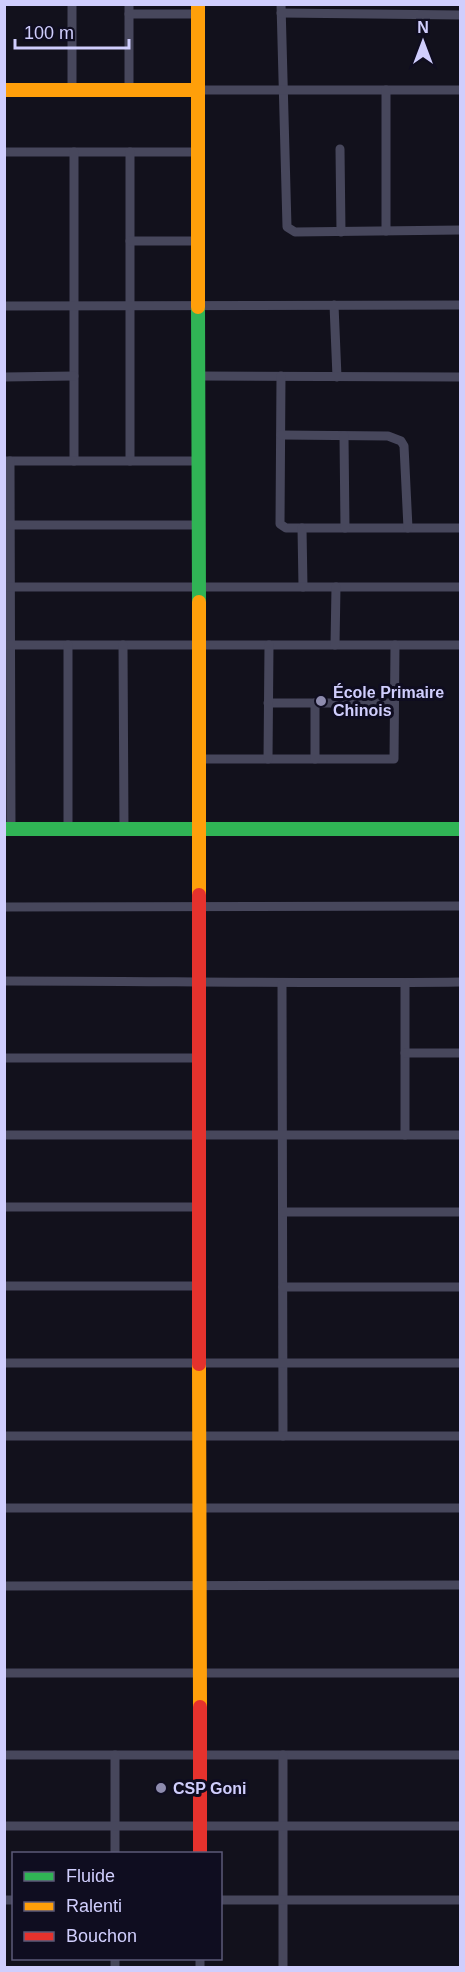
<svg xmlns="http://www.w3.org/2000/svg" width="465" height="1972" viewBox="0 0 465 1972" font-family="Arial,sans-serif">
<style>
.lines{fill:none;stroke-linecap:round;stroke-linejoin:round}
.street{stroke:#47475c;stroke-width:9}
.fast{stroke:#30b455;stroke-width:14}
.slow{stroke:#ff9f0a;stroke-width:14}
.jam{stroke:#e5322d;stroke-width:14}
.poi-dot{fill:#8e8cae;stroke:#0f0d20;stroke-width:2}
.labels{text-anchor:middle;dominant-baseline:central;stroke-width:6;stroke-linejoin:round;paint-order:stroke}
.poi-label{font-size:16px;font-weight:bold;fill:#d0cefd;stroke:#0f0d20;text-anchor:start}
</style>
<rect width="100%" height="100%" fill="#12111c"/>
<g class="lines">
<g class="street">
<path d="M72,4V90"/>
<path d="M129,4V90"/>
<path d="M281,4L287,227L295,232L460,230"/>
<path d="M281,13L460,15"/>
<path d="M129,14H198"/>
<path d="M198,90H460"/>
<path d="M340,149L341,232"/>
<path d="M4,152H198"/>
<path d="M74,152V461"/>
<path d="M130,152V461"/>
<path d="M386,231V90"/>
<path d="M130,241H199"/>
<path d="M334,305L337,377"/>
<path d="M4,306L460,305"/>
<path d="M199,376L460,377"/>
<path d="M281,376L280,524L286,528H460"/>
<path d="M4,377L74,376"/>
<path d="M281,435L388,436L401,441L404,446L408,528"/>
<path d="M344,436L345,528"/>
<path d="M4,461H199"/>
<path d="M10,461L11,829"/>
<path d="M4,525H199"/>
<path d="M302,528L303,587"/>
<path d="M4,587H460"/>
<path d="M4,645H460"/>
<path d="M123,645L124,829"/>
<path d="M335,645L336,587"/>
<path d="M268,703H394"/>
<path d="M199,759H394L395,645"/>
<path d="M268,759L269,645"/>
<path d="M315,759V703"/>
<path d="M68,829V645"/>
<path d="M4,907L460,906"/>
<path d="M4,981C157,981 308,984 460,982"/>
<path d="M405,983V1135"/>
<path d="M282,984L283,1436"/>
<path d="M405,1053H460"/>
<path d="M4,1058H199"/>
<path d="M4,1135H460"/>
<path d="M4,1207H199"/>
<path d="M283,1212H460"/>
<path d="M4,1286H199"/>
<path d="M283,1287H460"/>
<path d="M4,1363H460"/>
<path d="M4,1436H460"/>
<path d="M4,1508H460"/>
<path d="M4,1586L460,1585"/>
<path d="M4,1673H460"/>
<path d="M4,1755H460"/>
<path d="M115,1755V1854"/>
<path d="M283,1755V1968"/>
<path d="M4,1826H460"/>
<path d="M4,1900H14"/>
<path d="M220,1900H460"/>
<path d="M115,1958V1968"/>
<path d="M200,1958V1968"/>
</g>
<g class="fast">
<path d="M198,307L199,602"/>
<path d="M4,829H460"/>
</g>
<g class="slow">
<path d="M198,4V307"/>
<path d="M4,90H198"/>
<path d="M199,602V895"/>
<path d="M199,1364L200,1707"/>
</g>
<g class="jam">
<path d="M199,895V1364"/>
<path d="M200,1707V1854"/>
</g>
</g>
<g class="poi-dot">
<circle cx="321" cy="701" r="6"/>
<circle cx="161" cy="1788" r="6"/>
</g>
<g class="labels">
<g class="poi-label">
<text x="333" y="692">École Primaire<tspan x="333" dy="18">Chinois</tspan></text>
<text x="173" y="1788">CSP Goni</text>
</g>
</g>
<rect width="465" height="1972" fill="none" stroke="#d0cefd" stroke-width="12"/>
<rect x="12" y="1852" width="210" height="108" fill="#0f0d20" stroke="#5c5a78" stroke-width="1.5"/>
<rect x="24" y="1872" width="30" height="9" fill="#30b455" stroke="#5c5a78" stroke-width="1.5"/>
<text x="66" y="1882" font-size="18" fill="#d0cefd">Fluide</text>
<rect x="24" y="1902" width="30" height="9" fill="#ff9f0a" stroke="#5c5a78" stroke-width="1.5"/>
<text x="66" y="1912" font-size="18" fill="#d0cefd">Ralenti</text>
<rect x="24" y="1932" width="30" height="9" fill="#e5322d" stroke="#5c5a78" stroke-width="1.5"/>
<text x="66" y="1942" font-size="18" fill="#d0cefd">Bouchon</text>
<g transform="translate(423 42)" stroke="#0f0d20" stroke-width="4.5" paint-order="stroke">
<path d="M0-4.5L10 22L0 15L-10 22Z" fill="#d0cefd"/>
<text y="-9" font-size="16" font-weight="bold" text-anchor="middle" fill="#d0cefd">N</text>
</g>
<path d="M15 39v9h114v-9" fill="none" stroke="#d0cefd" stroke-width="3"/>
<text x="24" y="39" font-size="18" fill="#d0cefd" stroke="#0f0d20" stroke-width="4.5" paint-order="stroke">100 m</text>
</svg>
